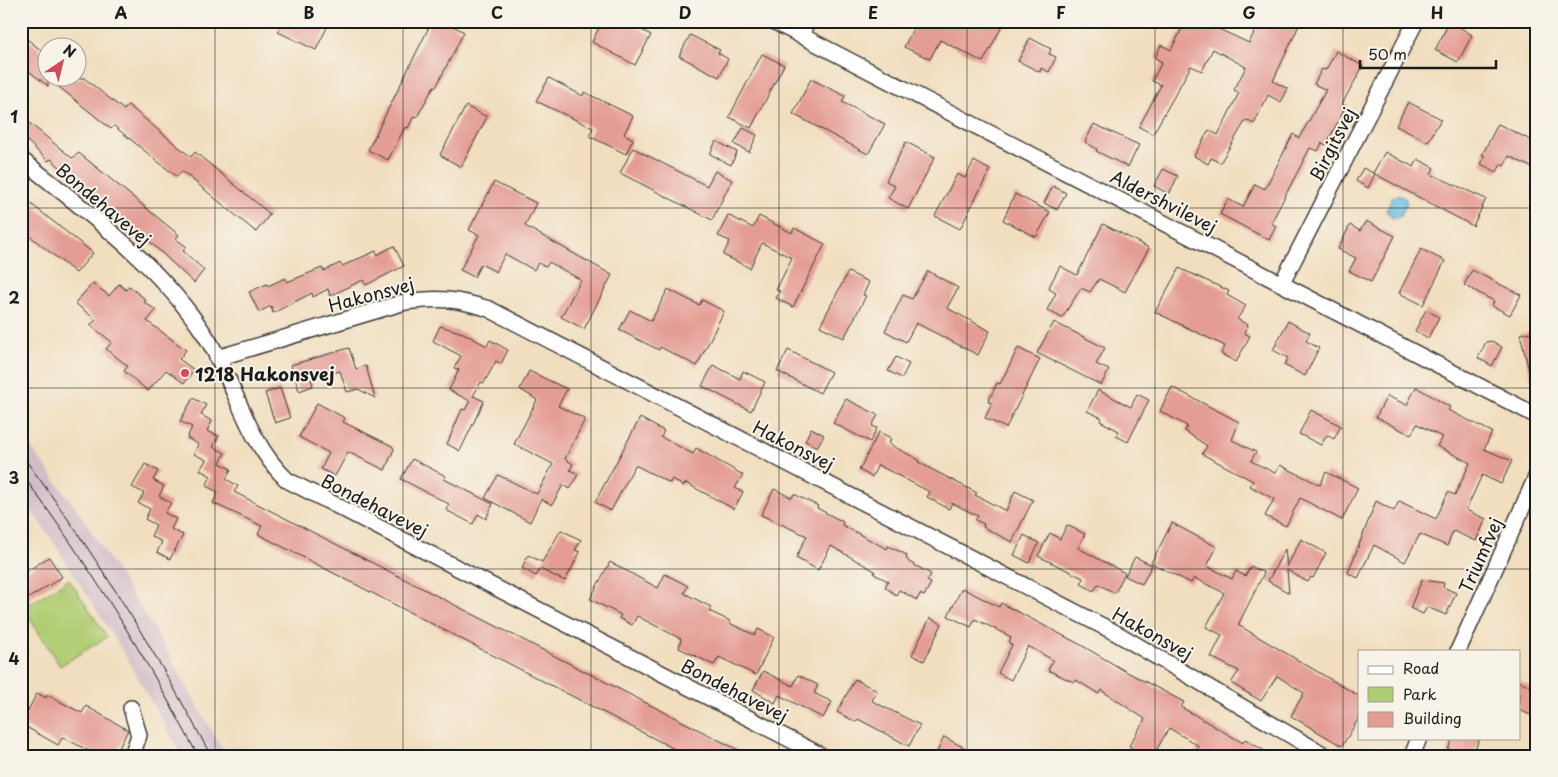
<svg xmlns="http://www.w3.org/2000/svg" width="1558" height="777" viewBox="0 0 1558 777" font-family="'Playpen Sans',sans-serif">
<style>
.industrial{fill:#d1bdc8}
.green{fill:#b1cd73;stroke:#667448}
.water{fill:#64bae0;stroke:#406b7e}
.building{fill:#e49d94}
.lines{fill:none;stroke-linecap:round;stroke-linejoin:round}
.minor-casing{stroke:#3c3934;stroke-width:18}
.minor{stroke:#fff;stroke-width:15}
.tram{stroke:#1c1c1c;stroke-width:1}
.grid{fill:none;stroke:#1c1c1c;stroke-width:1;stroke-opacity:0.55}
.poi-dot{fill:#d1495b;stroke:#f7f3e8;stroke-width:2}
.labels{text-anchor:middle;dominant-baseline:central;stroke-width:4;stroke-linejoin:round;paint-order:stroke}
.street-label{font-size:18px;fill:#1c1c1c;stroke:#f7f3e8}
.poi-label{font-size:18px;font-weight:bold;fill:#1c1c1c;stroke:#f7f3e8;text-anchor:start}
.neatline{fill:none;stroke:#1c1c1c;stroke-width:2}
.grid-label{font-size:16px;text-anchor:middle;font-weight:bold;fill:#1c1c1c}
</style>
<rect width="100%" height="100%" fill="#f7f3e8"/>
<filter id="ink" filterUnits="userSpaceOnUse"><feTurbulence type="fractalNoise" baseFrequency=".02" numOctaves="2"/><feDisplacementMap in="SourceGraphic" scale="10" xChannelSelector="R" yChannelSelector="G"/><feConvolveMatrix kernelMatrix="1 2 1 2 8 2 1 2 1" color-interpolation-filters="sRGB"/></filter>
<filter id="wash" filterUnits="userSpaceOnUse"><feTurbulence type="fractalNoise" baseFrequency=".0096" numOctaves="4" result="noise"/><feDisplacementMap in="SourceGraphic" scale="20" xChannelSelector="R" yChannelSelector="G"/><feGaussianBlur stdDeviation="1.12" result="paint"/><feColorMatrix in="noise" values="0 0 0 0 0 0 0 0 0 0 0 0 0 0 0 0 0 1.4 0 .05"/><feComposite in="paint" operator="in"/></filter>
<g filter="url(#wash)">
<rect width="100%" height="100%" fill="#f1debf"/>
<path class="industrial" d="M21,434L81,515L157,634L226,756H182L122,650L51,538L21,496Z"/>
<path class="green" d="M69,579L107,637L60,666L23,608Z"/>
<path class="water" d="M1399,195L1405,198L1407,203L1400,217L1393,219L1386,211L1392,198Z"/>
<g id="blocks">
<g class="building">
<path d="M283,21H330L316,50L278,32Z"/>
<path d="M432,21H444L464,32L436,87L434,86L417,117L414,116L408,128L405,127L388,160L368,150Z"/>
<path d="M602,21H625L651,35L635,65L592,42Z"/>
<path d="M917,21H1005L983,62L940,40L930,59L904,47Z"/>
<path d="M1186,21H1214L1212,26L1249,43L1260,21H1301L1273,81L1288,89L1281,102L1268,95L1254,124L1246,120L1220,163L1211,158L1208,164L1194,156L1209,130L1218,135L1239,93L1234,90L1246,67L1213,49L1202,71L1191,66L1153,134L1139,127L1161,85L1152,81L1162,62L1155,58L1161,45L1171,50Z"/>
<path d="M1450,21L1472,35L1458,62L1435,50Z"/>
<path d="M21,34L48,56V86L21,65Z"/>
<path d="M690,35L720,50L718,53L728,59L719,77L679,56Z"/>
<path d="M1030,38L1051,49L1049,54L1056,57L1049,72L1041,68L1040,72L1018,61Z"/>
<path d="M1336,51L1363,66L1342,104L1346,106L1326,145L1322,143L1318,151L1310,148L1271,223L1276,226L1269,240L1220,214L1228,199L1243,207L1255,184L1265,189L1293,134L1299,138L1311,117L1326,90L1314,84L1322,69L1326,70Z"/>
<path d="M762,54L784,65L751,128L729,117Z"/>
<path d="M48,78H84L124,110L128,105L191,157L195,152L270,214L256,232L182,171L177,177L114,126L111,129Z"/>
<path d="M549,78L583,96L584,92L633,116L624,134L633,139L626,154L589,136L593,128L536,101Z"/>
<path d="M811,79L845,96L842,102L885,124L868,154L793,114Z"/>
<path d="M1408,102L1441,119L1428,142L1396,126Z"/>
<path d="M466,106L487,117L461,167L440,155Z"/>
<path d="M21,116L72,158L79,153L179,235L176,239L187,247L183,251L204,270L194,283L146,238L94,197L51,159L48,161L21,135Z"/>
<path d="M1094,124L1139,145L1128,167L1096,151L1097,149L1085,142Z"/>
<path d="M1498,124L1537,143V170L1509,156L1504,166L1501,164L1497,172L1481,164L1485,156L1482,155Z"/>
<path d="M743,128L757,135L749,152L734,144Z"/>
<path d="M716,141L737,152L731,165L710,154Z"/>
<path d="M906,142L935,157L908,209L888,198L895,186L886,181Z"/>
<path d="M633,148L707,186L715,171L732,180L712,220L620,173Z"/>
<path d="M1385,152L1414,167L1418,159L1434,168L1431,174L1486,199L1473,226L1373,173Z"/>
<path d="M974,161L990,170L960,229L935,216L957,174L965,178Z"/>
<path d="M1363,168L1375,174L1368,188L1356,181Z"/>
<path d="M1163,169L1178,176L1169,194L1154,186Z"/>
<path d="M494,182L536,203L525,226L612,275L584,329L561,317L581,280L549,262L546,267L538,263L534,270L505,254L496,272L481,264L474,277L460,270L479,235L469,230Z"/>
<path d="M1053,186L1066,193L1057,210L1044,203Z"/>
<path d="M1015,194L1050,212L1036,237L1003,220Z"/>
<path d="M21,196L93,253L76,273L21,229Z"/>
<path d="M728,215L753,228L759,216L792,233L794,228L825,244L793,307L776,298L780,291L776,290L792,258L762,243L750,268L723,255L730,241L718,236Z"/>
<path d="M1366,221L1395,236L1371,282L1349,271L1356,258L1338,249L1350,225L1360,231Z"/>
<path d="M1103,224L1149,248L1125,292L1099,279L1090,292L1081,288L1062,318L1047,310L1056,293L1049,289L1050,285L1060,266L1077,275Z"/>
<path d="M394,246L404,266L366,285L363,280L330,296L328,289L313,297L312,293L273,313L271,306L259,312L249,292L267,284L268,286L285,278L287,282L322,268L324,271L340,263L342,266L376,251L377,255Z"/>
<path d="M1421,249L1445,261L1423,305L1399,293Z"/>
<path d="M1179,268L1229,291L1227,295L1246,306L1237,319L1248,325L1244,333L1250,336L1236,362L1221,354L1225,346L1155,312Z"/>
<path d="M1472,270L1521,295L1510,315L1492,306L1494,301L1464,285Z"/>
<path d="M928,271L958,288L947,308L990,331L978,355L916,323L906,342L885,331L903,295L912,299Z"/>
<path d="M848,272L869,282L863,295L866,296L844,338L820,326Z"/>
<path d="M93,283L109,296L119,284L126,290L129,286L146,300L144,302L156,310L147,321L186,350L179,359L194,370L184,383L166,370L148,391L124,371L128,366L106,349L112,342L90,325L96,320L75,303Z"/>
<path d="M668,289L699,305L702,300L724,311L697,366L660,347L659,350L619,330L630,310L651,321Z"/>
<path d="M1426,310L1439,317L1428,338L1415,331Z"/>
<path d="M1288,321L1310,333L1306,341L1319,348L1305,376L1284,365L1288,358L1273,350Z"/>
<path d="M1054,322L1105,348L1096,364L1109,370L1101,385L1037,353Z"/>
<path d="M440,326L463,333L487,346L490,340L508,350L501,364L496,361L484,383L481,382L473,396L484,401L460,451L447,444L462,409L465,410L470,401L449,390L459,370L454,368L461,356L433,341Z"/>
<path d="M1537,331V379H1531L1520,334Z"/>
<path d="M1492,341L1502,347L1492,366L1478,358L1486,342Z"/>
<path d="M349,348L356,369L366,366L375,398L358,389L347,392L340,371L311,379L313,386L299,391L291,365Z"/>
<path d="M1018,348L1040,359L1006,428L985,418L992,403L988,402L997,383L1000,384Z"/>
<path d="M788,350L831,372L820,393L777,371Z"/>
<path d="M896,357L909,364L902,378L888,371Z"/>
<path d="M713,365L740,379L743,371L765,382L751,411L702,386Z"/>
<path d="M529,371L567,389L558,406L585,419L565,459L573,464L570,470L578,474L570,489L563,485L552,505L541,499L530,522L485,498L498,475L537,494L553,464L514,444L537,400L520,389Z"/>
<path d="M1172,387L1239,422L1232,440L1256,452L1251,461L1275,473L1280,465L1320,485L1326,472L1358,488L1342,520L1300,498L1286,526L1265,516L1274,499L1250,486L1253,481L1202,454L1207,446L1185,431L1187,426L1160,411Z"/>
<path d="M1416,387L1450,407L1448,410L1492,432L1484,449L1512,461L1501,484L1482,475L1466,510L1486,519L1476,541L1453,531L1447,546L1420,534L1405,562L1374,545L1358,578L1348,573L1376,501L1394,511L1399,501L1436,519L1448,492L1455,495L1470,463L1437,446L1442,437L1417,424L1411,435L1376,417L1387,396L1407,405Z"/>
<path d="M280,388L290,418L275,423L265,393Z"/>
<path d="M1098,390L1131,407L1137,394L1149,400L1128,442L1116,436L1119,431L1100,421L1102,418L1087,411Z"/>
<path d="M193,398L206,405L201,415L212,421L207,431L219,436L213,447L225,453L220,463L231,469L226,479L238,486L234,492L750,756H688L258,534L262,526L213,503L218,492L206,486L211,476L200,470L206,460L194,454L198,444L187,438L192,427L180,421Z"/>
<path d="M846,399L878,415L872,426L877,428L870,442L833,423Z"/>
<path d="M317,403L345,418L343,422L392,446L394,449L385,470L348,452L335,476L321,469L329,453L299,437Z"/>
<path d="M1311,410L1341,426L1334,439L1327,435L1321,445L1299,434Z"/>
<path d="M640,418L664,431L661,437L693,454L696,448L743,475L735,488L743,492L734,509L686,483L683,486L672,479L670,483L635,465L611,511L595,502Z"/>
<path d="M811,428L824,435L817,447L805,441Z"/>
<path d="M879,432L891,438L889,444L919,460L918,462L977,493L975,495L1006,511L1015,491L1033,500L1012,542L983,527L984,524L975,520L978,516L952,503L949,509L927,497L930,492L878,465L872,477L859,470Z"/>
<path d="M412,459L446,476L444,479L493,504L486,519L478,514L473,524L446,510L449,504L401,479Z"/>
<path d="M145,464L158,471L153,480L164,486L159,496L171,503L165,513L176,519L171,529L183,535L170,559L157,552L162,542L151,536L156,525L145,519L150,509L138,503L144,493L132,487Z"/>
<path d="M774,489L792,498L794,494L818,506L817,508L843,522L842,525L887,549L888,546L907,555L906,558L909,562L931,574L927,581L931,583L924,596L920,594L917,600L899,590L896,595L885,587L888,581L874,574L875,571L831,546L818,570L796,558L807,536L761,515Z"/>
<path d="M1172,523L1217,547L1207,566L1232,579L1236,571L1245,576L1251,566L1264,573L1238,625L1359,696V718L1342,746L1291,716L1304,693L1277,676L1261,701L1231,683L1239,671L1211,657L1222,635L1206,627L1224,593L1194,578L1191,583L1151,563Z"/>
<path d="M1067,525L1085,534L1078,548L1125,573L1115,593L1098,584L1094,591L1081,584L1083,578L1038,556L1050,533L1060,539Z"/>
<path d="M561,530L581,540L575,550L580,552L565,581L540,569L536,576L522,568L528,555L542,562Z"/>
<path d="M1024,535L1039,543L1029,563L1014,555Z"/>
<path d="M1301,539L1326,553L1313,578L1311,577L1308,582L1287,570L1289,593L1268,581L1285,549L1287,567Z"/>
<path d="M49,557L62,577L21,603V575Z"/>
<path d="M1135,557L1152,565L1142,584L1125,576Z"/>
<path d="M610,562L658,588L665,574L688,586L684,593L711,607L709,611L730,621L729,623L755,635L758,629L774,637L756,675L719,657L714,665L679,648L681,639L637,616L632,625L619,618L621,615L590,599Z"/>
<path d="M1422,580L1444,583L1443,587L1456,593L1446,615L1427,607L1423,614L1410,608Z"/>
<path d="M962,588L999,607L1001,603L1081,645L1125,671L1184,702L1181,707L1243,743L1245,739L1273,756H1193L1199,746L1169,728L1153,756H1144L1129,746L1145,719L1101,690L1099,694L1076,680L1075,682L1069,680L1048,670L1053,660L1028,646L1011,680L998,673L1012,645L1009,643L1011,637L975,619L971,627L948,616Z"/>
<path d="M930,618L942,624L924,661L912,655Z"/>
<path d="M763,671L793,686L798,675L818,685L814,693L832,702L823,718L779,695L775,703L753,690Z"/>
<path d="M855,679L877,691L872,701L920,725L909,746L858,719L856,722L837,712Z"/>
<path d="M1519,681L1537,689V718L1519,710Z"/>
<path d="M37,693L46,698L47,695L82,713L86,706L128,730L115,756H98L63,737L58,745L21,724Z"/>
<path d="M944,737L980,756H935Z"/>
<path d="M1453,738H1480L1472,756H1445Z"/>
</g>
</g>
</g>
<g filter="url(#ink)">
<use href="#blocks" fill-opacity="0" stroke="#3c3934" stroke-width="1"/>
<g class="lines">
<g class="minor-casing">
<g id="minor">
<path d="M773,21L1537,416"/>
<path d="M800,35L808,21"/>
<path d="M21,159C87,212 159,264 205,335C236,382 245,440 287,480L822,756"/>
<path d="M1282,283L1416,21"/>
<path d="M217,358L405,302C438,297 458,299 489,309L1116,633L1326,756"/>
<path d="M1458,651L1537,475"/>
<path d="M131,708L139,735L132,756"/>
<path d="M1412,756L1419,738"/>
</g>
</g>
<use href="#minor" class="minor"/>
<g class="tram">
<path d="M21,454C93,550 155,650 211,756"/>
<path d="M21,473C88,563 146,657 198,756"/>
</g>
</g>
</g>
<path class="grid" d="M215,21V756M403,21V756M591,21V756M779,21V756M967,21V756M1155,21V756M1343,21V756M21,208H1537M21,388H1537M21,569H1537"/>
<circle class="poi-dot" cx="185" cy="373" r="5"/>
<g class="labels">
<g class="street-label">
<text transform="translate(1332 144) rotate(-63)">Birgitsvej</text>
<text transform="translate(1164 201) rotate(27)">Aldershvilevej</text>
<text transform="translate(104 204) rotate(40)">Bondehavevej</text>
<text transform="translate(371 294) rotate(-15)">Hakonsvej</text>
<text transform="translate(794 445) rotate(27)">Hakonsvej</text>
<text transform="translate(375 505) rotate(27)">Bondehavevej</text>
<text transform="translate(1480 555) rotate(-66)">Triumfvej</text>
<text transform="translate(1153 633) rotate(29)">Hakonsvej</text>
<text transform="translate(735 690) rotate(27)">Bondehavevej</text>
</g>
<g class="poi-label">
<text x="195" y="373">1218 Hakonsvej</text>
</g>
</g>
<rect width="1558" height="777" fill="none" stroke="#f7f3e8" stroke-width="55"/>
<rect x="1358" y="650" width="162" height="90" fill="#f7f3e8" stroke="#9f9d96"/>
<rect x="1368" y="666" width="25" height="8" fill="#ffffff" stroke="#9f9d96"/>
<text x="1403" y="674" font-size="15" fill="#1c1c1c">Road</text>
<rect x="1368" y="687" width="25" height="15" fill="#b1cd73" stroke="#9f9d96"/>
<text x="1403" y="700" font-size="15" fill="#1c1c1c">Park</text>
<rect x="1368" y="712" width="25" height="15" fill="#e49d94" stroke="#9f9d96"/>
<text x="1403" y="724" font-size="15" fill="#1c1c1c">Building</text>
<g transform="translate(62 62) rotate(35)"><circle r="24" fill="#f7f3e8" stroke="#9f9d96"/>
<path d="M0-4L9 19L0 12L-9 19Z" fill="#d1495b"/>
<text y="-8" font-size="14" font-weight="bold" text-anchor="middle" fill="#1c1c1c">N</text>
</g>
<path d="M1360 60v8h136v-8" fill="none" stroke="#1c1c1c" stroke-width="2.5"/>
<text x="1368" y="60" font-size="15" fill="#1c1c1c" stroke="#f7f3e8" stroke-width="4" paint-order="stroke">50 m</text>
<rect x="28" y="28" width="1502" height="722" class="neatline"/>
<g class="grid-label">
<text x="121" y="19">A</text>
<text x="309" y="19">B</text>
<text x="497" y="19">C</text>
<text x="685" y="19">D</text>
<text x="873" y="19">E</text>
<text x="1061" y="19">F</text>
<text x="1249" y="19">G</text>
<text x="1437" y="19">H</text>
<text x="14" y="123">1</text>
<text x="14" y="304">2</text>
<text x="14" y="484">3</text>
<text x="14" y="665">4</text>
</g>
</svg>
